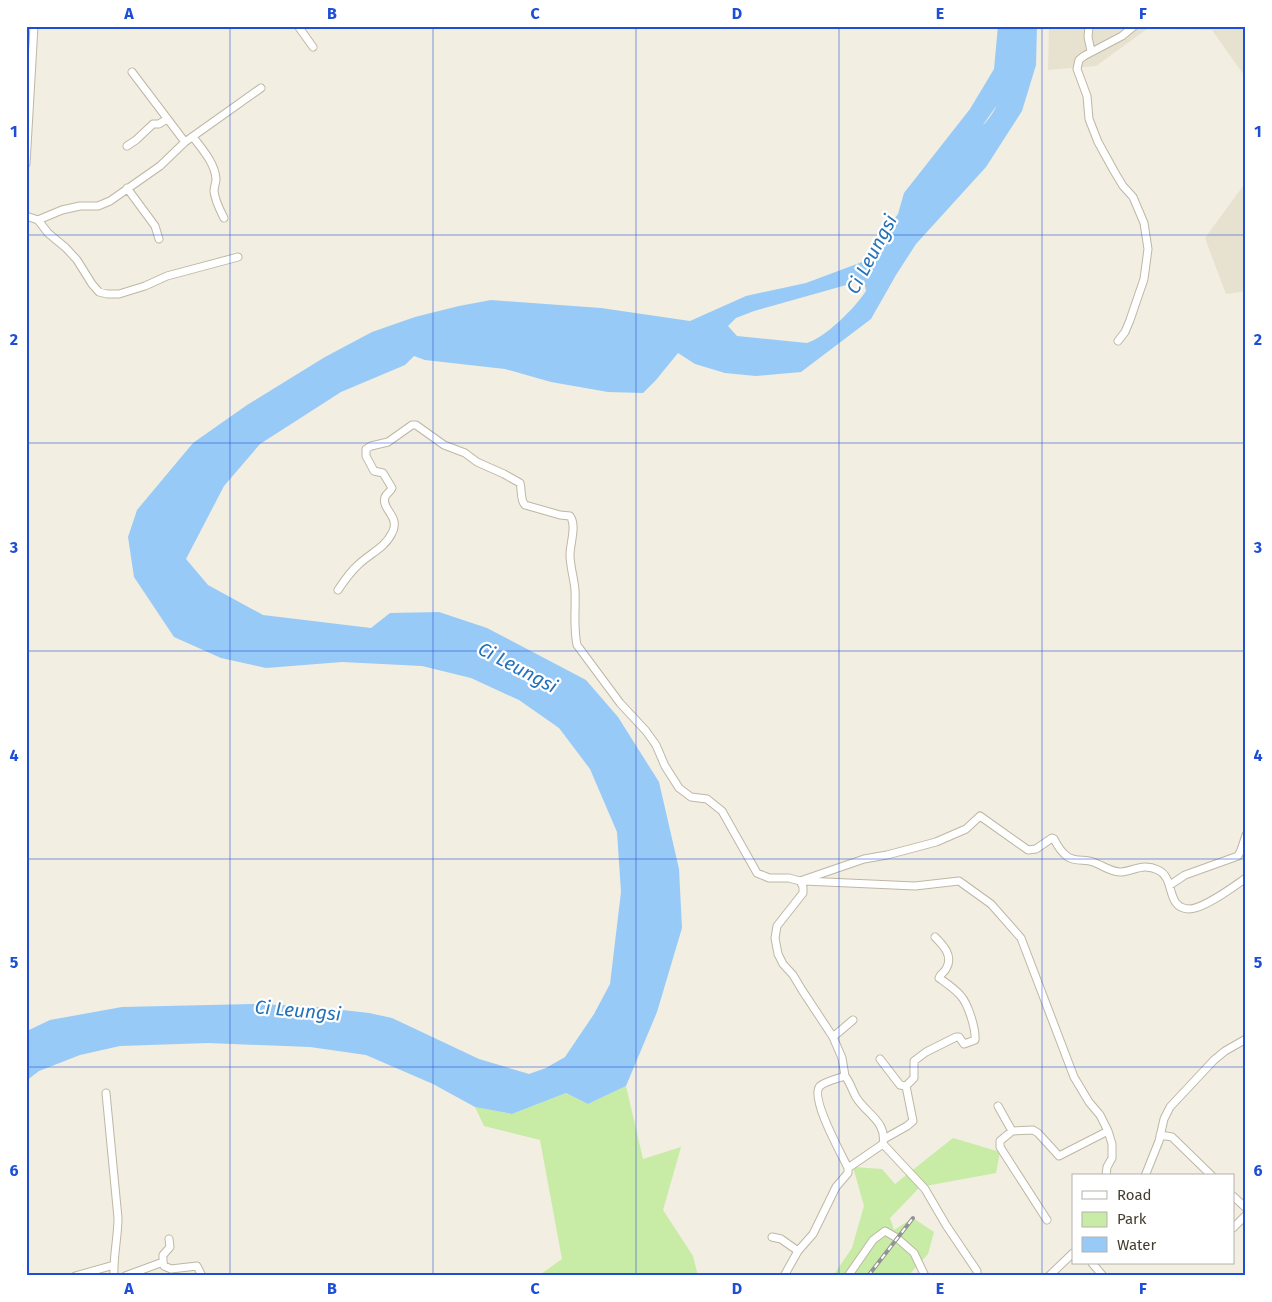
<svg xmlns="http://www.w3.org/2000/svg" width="1272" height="1302" viewBox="0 0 1272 1302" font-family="'Fira Sans',sans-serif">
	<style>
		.residential { fill: #e7e1cf }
		.green { fill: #c8eba6 }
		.water { fill: #97caf6; fill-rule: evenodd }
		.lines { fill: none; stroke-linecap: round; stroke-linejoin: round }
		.river { stroke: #97caf6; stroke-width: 12 }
		.street-casing { stroke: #beb7a4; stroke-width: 9 }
		.street { stroke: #fff; stroke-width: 7 }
		.rail-casing { stroke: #939393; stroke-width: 4 }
		.rail { stroke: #fff; stroke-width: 2; stroke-dasharray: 5.5; stroke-linecap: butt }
		.grid { fill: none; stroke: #1d4ed8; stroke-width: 1; stroke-opacity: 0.55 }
		.labels { text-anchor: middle; stroke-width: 4.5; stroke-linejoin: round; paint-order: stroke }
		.water-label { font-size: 19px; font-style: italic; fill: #2371b8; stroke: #fff }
		.neatline { fill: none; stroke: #1d4ed8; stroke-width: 2 }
		.grid-label { font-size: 16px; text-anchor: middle; font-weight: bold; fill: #1d4ed8 }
	</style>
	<rect width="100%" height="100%" fill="#f2eee1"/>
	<path class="residential" d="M1049 26H1246V78L1212 30 1147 29 1096 66 1048 70Z
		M1246 182V291L1226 294 1205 238Z"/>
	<path class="green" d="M626 1086 643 1159 681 1147 663 1210 693 1256 698 1276H549L541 1274 562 1259 540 1140 484 1126 475 1107 512 1114 566 1093 588 1104Z
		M953 1138 1000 1152 996 1173 920 1187 890 1218 894 1230 913 1218 934 1232 928 1254 908 1276H833L852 1248 864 1206 853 1167 882 1169 895 1184Z"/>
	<path class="water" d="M998 26H1037L1036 65 1022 111 986 167 916 244 896 275 871 319 801 372 756 376 725 373 695 364 678 353 656 380 643 393 608 392 551 382 505 369 425 360 414 356 405 365 341 392 260 444 224 486 186 559 208 585 263 615 371 628 390 613 439 612 487 628 586 680 618 717 659 782 679 869 682 928 657 1012 626 1086 588 1104 566 1093 512 1114 475 1107 433 1084 366 1055 310 1047 208 1043 120 1046 80 1055 39 1071 26 1081V1032L29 1030 50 1020 122 1007 253 1004 307 1006 369 1013 392 1018 479 1059 529 1074 546 1068 565 1057 594 1014 610 984 621 892 617 832 590 769 559 728 519 700 471 678 422 666 342 662 266 668 221 658 174 637 134 577 128 537 137 510 193 443 247 405 325 357 372 332 415 317 459 306 491 300 601 308 690 321 746 296 806 283 862 262 898 214 904 193 970 109 994 69ZM1006 83C1009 103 989 141 967 143L979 120ZM864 280 866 291C855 308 826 337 807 343L737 336 728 326 736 318 754 311Z"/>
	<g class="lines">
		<path class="river" d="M973 143C990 129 1008 109 1007 85
			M959 153 967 144 979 120 1006 82"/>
		<defs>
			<path id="street" d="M298 26 313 47
				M1089 26 1088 37 1091 51
				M132 72 185 142
				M193 137C202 149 215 163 216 179 216 183 214 187 214 191 215 201 220 210 224 218
				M127 146 136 140 153 124H159L167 119
				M26 164 34 26
				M127 188 155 226 159 239
				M26 216 38 220 48 233 66 248 77 260 92 284 99 292 107 294H119L145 286 167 276 238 257
				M38 220 62 210 80 206H98L110 201 160 166 185 142 261 88
				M1118 341 1125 332 1130 320 1144 279 1148 249 1144 223 1133 197 1123 186 1114 171 1098 142 1089 119 1087 96 1077 69 1079 60 1084 56 1122 36 1134 26
				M338 590C344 581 350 572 358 565 369 554 385 548 392 533 401 516 381 510 385 497 386 494 391 491 392 488L383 473 374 471 366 456V449L371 446 388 442 412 425H416L444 445 465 453 477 462 504 474 520 483C522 490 520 500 525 505L560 515 570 516C577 526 570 543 570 555 570 566 574 578 575 590 576 608 573 626 577 645L620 703 646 731 656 745 665 766 679 788 691 797 707 799 722 811 757 873 769 878H789L800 881 803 887V893L777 926 775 938 778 954 783 964 793 975 802 990 833 1037 842 1058 845 1076C837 1079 826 1081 820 1086 809 1097 842 1155 848 1168V1173L836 1187 813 1234 798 1251 784 1276
				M800 881 864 859 887 855 936 842 966 829 980 816 1028 850 1036 849 1052 838 1054 839C1057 845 1062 853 1068 857 1076 862 1085 859 1093 862 1102 865 1112 873 1122 872 1136 870 1143 863 1158 870 1176 878 1165 908 1189 909 1204 909 1233 887 1246 878
				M804 881 915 886 959 881 991 904 1021 938 1074 1077 1089 1102 1100 1115 1108 1131 1112 1144V1158L1107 1167 1106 1176
				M1170 885 1185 875 1238 856 1241 850 1246 835
				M833 1037 853 1020
				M880 1059 900 1085 906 1086
				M845 1076C850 1082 852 1090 856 1097 866 1114 887 1121 883 1144L925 1189 946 1225 977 1271V1276
				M106 1093 118 1218C118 1237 113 1257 114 1276
				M998 1106 1012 1131 1033 1130 1038 1133 1059 1156 1108 1131
				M1012 1131 1000 1141V1147L1047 1220
				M1160 1135 1172 1137 1212 1176
				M884 1139 907 1126 913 1121 906 1086 914 1078V1061L926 1052 956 1037H959L964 1044 975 1040C976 1029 968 1003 960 995 954 988 946 983 939 978 940 974 944 973 946 969 954 956 943 945 935 937
				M848 1168 883 1144
				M1145 1176 1159 1141 1164 1119 1170 1107 1214 1060 1225 1051 1246 1039
				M1233 1196 1246 1208
				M1233 1228 1246 1215
				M772 1237 781 1239 798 1251
				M163 1262 164 1266 171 1269 197 1266 202 1276
				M1092 1263 1103 1276
				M75 1276 114 1265
				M125 1276 163 1262V1255L170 1247 169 1239
				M848 1276 873 1240 885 1231 897 1238 914 1253 925 1276
				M1049 1276 1073 1253"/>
		</defs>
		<use href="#street" class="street-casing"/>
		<use href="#street" class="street"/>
		<defs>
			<path id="rail" d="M868 1276 913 1218"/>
		</defs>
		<use href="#rail" class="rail-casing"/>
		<use href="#rail" class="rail"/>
	</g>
	<path class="grid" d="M230 26V1276M433 26V1276M636 26V1276M839 26V1276M1042 26V1276M26 235H1246M26 443H1246M26 651H1246M26 859H1246M26 1067H1246"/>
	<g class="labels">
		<g class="water-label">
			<text transform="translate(871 254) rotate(-62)" y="7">Ci Leungsi</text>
			<text transform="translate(518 667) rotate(28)" y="7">Ci Leungsi</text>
			<text transform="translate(298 1010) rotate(5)" y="7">Ci Leungsi</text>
		</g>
	</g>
	<rect width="1272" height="1302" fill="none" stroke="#ffffff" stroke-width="55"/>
	<rect x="1072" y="1174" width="162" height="90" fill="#ffffff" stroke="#b4b2ad"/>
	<rect x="1082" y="1191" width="25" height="8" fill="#ffffff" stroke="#b4b2ad"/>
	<text x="1117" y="1200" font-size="15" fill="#443e32">Road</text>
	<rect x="1082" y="1212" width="25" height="15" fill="#c8eba6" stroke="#b4b2ad"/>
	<text x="1117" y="1224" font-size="15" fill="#443e32">Park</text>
	<rect x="1082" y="1237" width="25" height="15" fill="#97caf6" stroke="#b4b2ad"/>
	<text x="1117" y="1250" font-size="15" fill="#443e32">Water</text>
	<rect x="28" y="28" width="1216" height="1246" class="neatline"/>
	<g class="grid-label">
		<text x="129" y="19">A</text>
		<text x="332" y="19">B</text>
		<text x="535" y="19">C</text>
		<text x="737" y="19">D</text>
		<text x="940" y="19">E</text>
		<text x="1143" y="19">F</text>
		<text x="14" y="137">1</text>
		<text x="1258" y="137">1</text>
		<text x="14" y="345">2</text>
		<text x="1258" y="345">2</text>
		<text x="14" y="553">3</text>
		<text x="1258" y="553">3</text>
		<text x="14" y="761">4</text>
		<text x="1258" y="761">4</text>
		<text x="14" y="968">5</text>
		<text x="1258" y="968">5</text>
		<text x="14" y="1176">6</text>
		<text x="1258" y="1176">6</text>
		<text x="129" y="1294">A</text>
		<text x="332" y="1294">B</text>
		<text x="535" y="1294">C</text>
		<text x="737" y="1294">D</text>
		<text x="940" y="1294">E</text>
		<text x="1143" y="1294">F</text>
	</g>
</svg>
